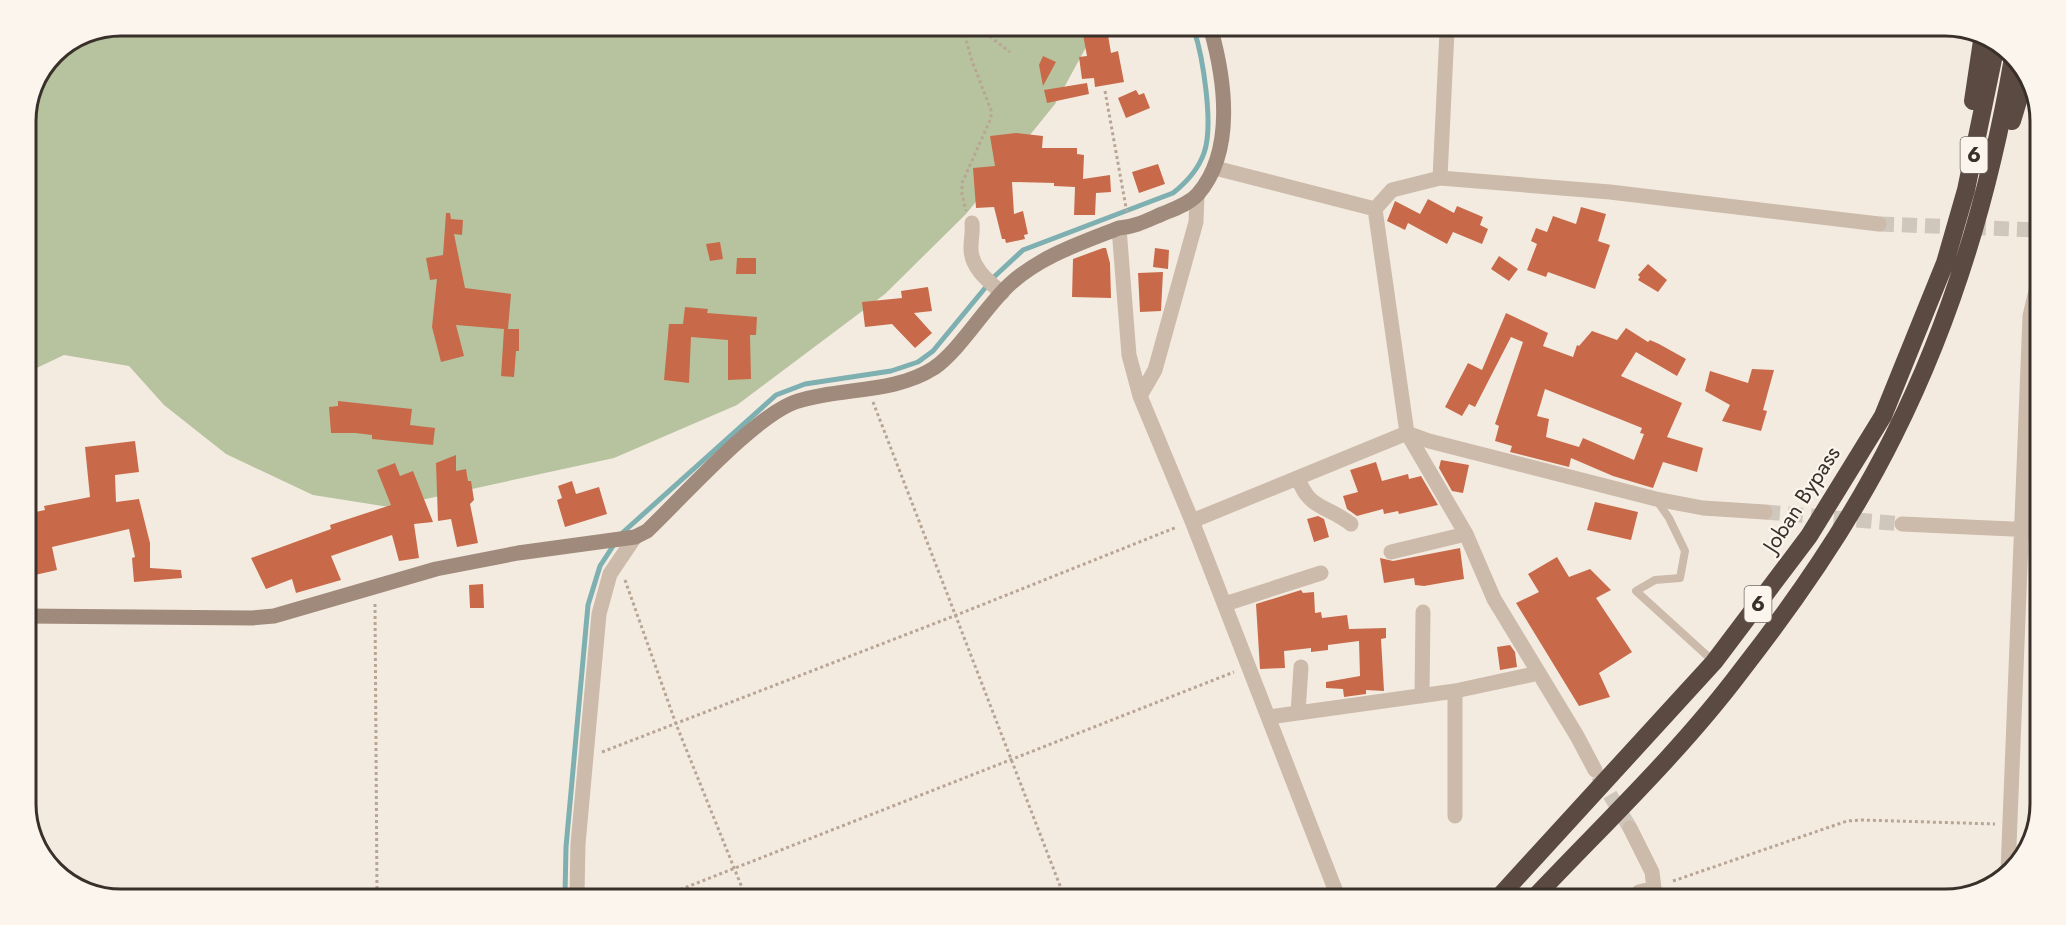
<svg xmlns="http://www.w3.org/2000/svg" width="2066" height="925" viewBox="0 0 2066 925" font-family="Jost,sans-serif">
	<style>
		.green { fill: #b7c39f }
		.lines { fill: none; stroke-linecap: round; stroke-linejoin: round }
		.stream { stroke: #7eafb1; stroke-width: 5 }
		.building { fill: #c86a4a; fill-rule: evenodd }
		.street-tunnel { stroke: #cfc6bc; stroke-width: 15; stroke-dasharray: 15 8; stroke-linecap: butt }
		.path { stroke: #b8a595; stroke-width: 3; stroke-dasharray: 3 3; stroke-linecap: butt }
		.lane { stroke: #ccbbab; stroke-width: 8 }
		.street { stroke: #ccbbab; stroke-width: 15 }
		.secondary { stroke: #a08a7c; stroke-width: 15 }
		.highway { stroke: #5b4a41; stroke-width: 18 }
		.labels { text-anchor: middle; stroke-width: 4.5; stroke-linejoin: round; paint-order: stroke }
		.shield { fill: #fbf5ed; stroke: #746b64; stroke-width: 1.5 }
		.shield-label { font-size: 21px; font-weight: bold; fill: #3a302a }
		.street-label { font-size: 22px; fill: #3a302a; stroke: #fbf5ed }
		.rim { fill: none; stroke: #3a302a; stroke-width: 3 }
	</style>
	<rect width="100%" height="100%" fill="#f4ebe0"/>
	<path class="green" d="M121 26 1096 29 1055 104 966 214 885 294 737 405 614 458 389 507 313 495 226 454 164 405 129 366 64 355 26 373V115L54 53Z"/>
	<g class="lines">
		<path class="stream" d="M620 535 776 395 805 384 891 371 918 362 933 351 995 276 1023 250 1173 193C1187 182 1198 170 1204 153 1214 126 1203 57 1194 30
			M565 894 566 847 588 605 600 566 615 543"/>
	</g>
	<path class="building" d="M1082 29H1107L1111 53 1118 51 1124 82 1095 87 1094 78 1082 79 1079 57 1087 56Z
		M1043 56 1056 62 1043 86 1039 65Z
		M1087 83 1089 94 1047 103 1044 90Z
		M1136 90 1139 95 1144 93 1150 108 1126 118 1118 98Z
		M1016 133 1043 136 1042 148H1077V154L1084 155 1083 179 1110 175 1111 192 1096 193 1095 215H1074L1075 187 1054 186V183L1012 182 1014 214 1023 211 1028 234 1024 235 1025 239 1006 243 1005 239H1002L994 207 976 208 973 168 995 166 990 136Z
		M1158 164 1165 184 1139 193 1132 172Z
		M1428 199 1454 213 1457 206 1483 217 1480 225 1488 229 1482 244 1453 232 1447 244 1408 223 1405 230 1387 221 1395 201 1420 214Z
		M1581 207 1606 214 1598 241 1610 245 1595 289 1548 272 1546 277 1527 270 1537 244 1531 241 1536 228 1547 232 1553 216 1576 224Z
		M446 213H450L451 219 463 220 462 235 454 234 465 288 511 294 508 329H519V351H516L514 377 501 376 504 329 456 325 464 356 441 362 432 327 437 279 430 280 426 258 443 255Z
		M720 242 723 259 710 261 706 244Z
		M1103 248H1106L1110 263 1111 298 1072 297 1073 259Z
		M1155 248 1169 250 1168 269 1153 267Z
		M1499 256 1518 269 1509 281 1491 269Z
		M737 258H756V274H736Z
		M1648 264 1667 280 1658 292 1638 280 1640 277 1638 275Z
		M1163 272 1161 311 1140 312 1138 273Z
		M928 287 932 311 914 313 932 333 915 348 892 324 865 327 862 302 902 298 901 291Z
		M685 307 708 309 707 313 757 317 756 335H750L751 379 728 380V340L691 337 689 383 664 380 669 324H683Z
		M1506 313 1548 333 1543 346 1573 357 1577 345 1579 346 1592 331 1617 340 1626 328 1648 342 1650 340 1659 344 1686 359 1677 376 1636 352 1621 376 1682 403 1667 437 1703 448 1697 472 1663 462 1653 488 1613 476 1571 458 1569 467 1510 452 1512 446 1495 441 1499 426 1495 424 1523 342 1511 337 1475 407 1469 404 1462 416 1445 407 1468 363 1482 370ZM1545 389 1642 428 1640 433 1644 434 1634 460 1583 438 1579 447 1546 437 1549 419 1537 416Z
		M1752 369 1774 370 1763 410 1767 411 1761 431 1722 421 1730 405 1705 391 1710 371 1748 383Z
		M338 401 412 409 410 425 435 428 433 445 372 439V435L355 433H331L329 407 338 406Z
		M135 441 139 472 115 475 116 502 139 499 150 543V568L181 570 182 578 134 582 132 558 135 557 129 529 52 547 57 570 26 577V514L45 510 44 506 90 497 85 447Z
		M456 455V471L466 469 468 481H471L474 500 470 504 478 543 457 547 451 519 438 521 436 463Z
		M1441 460 1469 465 1463 493 1452 491 1439 468Z
		M1376 462 1382 481 1408 474 1409 479 1421 476 1438 505 1399 514 1398 511 1384 514 1383 509 1357 516 1347 509 1343 496 1358 492 1350 470Z
		M395 463 400 476 413 471 433 522 414 524 419 558 399 561 392 535 331 556 341 580 296 593 292 579 266 589 251 558 331 529 330 525 391 505 377 470Z
		M572 481 576 494 599 487 607 514 565 527 557 500 562 498 558 486Z
		M1595 502 1638 512 1631 540 1587 530Z
		M1318 516 1324 519 1329 537 1314 542 1307 519Z
		M1460 548 1464 579 1424 586 1415 585 1414 578 1384 583 1380 558 1393 561Z
		M1557 557 1569 577 1590 569 1611 590 1596 598 1632 652 1599 673 1610 697 1579 706 1516 603 1539 592 1528 574Z
		M483 584 484 608H470L469 585Z
		M1301 590 1303 593 1314 592 1315 613 1321 612 1322 618 1347 615 1349 629 1386 628V638L1381 639 1384 691 1366 690V694L1344 697 1343 689 1326 688V682L1360 676 1359 641 1328 645V650L1311 652V648L1284 651 1285 668 1260 669 1256 604Z
		M1510 645 1515 652 1517 667 1500 670 1497 647Z"/>
	<g class="lines">
		<path class="street-tunnel" d="M1879 224 2039 230
			M1765 512 1902 524
			M1598 775 1630 828"/>
		<path class="path" d="M963 29 972 61 991 110V118L962 183V194L966 211
			M980 29 1010 52
			M1105 91 1127 213
			M873 402 1064 896
			M625 580 676 724 745 895
			M375 604 377 893
			M602 752 954 616 1177 527
			M1673 881 1847 821 1862 820 1995 824
			M669 894 1234 672"/>
		<path class="lane" d="M1657 501 1669 518 1685 551 1680 578 1655 580 1636 591 1713 661"/>
		<path class="street" d="M1215 168 1375 209 1392 190 1440 178 1610 192 1879 224
			M1440 178 1447 31
			M1197 195 1196 222 1155 370 1140 396 1192 521 1338 897
			M1375 209 1407 433 1466 534 1494 599 1577 736 1595 770
			M972 223C973 232 971 239 971 247 970 267 988 281 1002 293
			M1119 228 1129 355 1140 396
			M1298 478C1309 510 1327 505 1351 524
			M1192 521 1407 433 1429 441 1656 499 1703 508 1765 512
			M1902 524 2036 530
			M1391 552 1466 534
			M1225 604 1321 573
			M1455 691V816
			M1422 696 1423 612
			M1298 713 1301 667
			M1269 717 1455 691 1539 673
			M1630 828 1652 872 1654 888 1639 892 1633 898
			M2008 871 2030 316 2039 278
			M1643 893 1672 898
			M577 894 578 844 599 614 610 574 635 537"/>
		<path class="secondary" d="M26 616 252 618 274 616 436 569 518 553 635 537 647 531C681 499 757 413 798 401 842 387 893 394 934 368 960 350 985 307 1010 284 1041 256 1081 243 1119 228 1135 227 1148 220 1162 214 1174 209 1189 204 1198 194 1235 151 1225 80 1211 30"/>
		<path class="highway" d="M1973 101 1983 34
			M2012 121 2026 74
			M1498 898 1714 662 1809 536 1883 416 1945 263 1966 190 1996 45
			M1534 898C1604 824 1680 752 1741 671 1798 598 1853 518 1894 435 1953 317 1991 188 2013 58"/>
	</g>
	<g class="labels">
		<g class="shield">
			<rect x="1960.5" y="137" width="27" height="36" rx="4.5"/>
			<rect x="1744.5" y="586" width="27" height="36" rx="4.5"/>
		</g>
		<g class="shield-label">
			<text x="1974" y="162">6</text>
			<text x="1758" y="611">6</text>
		</g>
		<g class="street-label">
			<text transform="translate(1801 499) rotate(-57)" y="8">Joban Bypass</text>
		</g>
	</g>
	<path d="M0 0H2066V925H0ZM121 36H1945A85 85 0 0 1 2030 121V804A85 85 0 0 1 1945 889H121A85 85 0 0 1 36 804V121A85 85 0 0 1 121 36Z" fill="#fbf5ed" fill-rule="evenodd"/>
	<path class="rim" d="M121 36H1945A85 85 0 0 1 2030 121V804A85 85 0 0 1 1945 889H121A85 85 0 0 1 36 804V121A85 85 0 0 1 121 36Z"/>
</svg>
